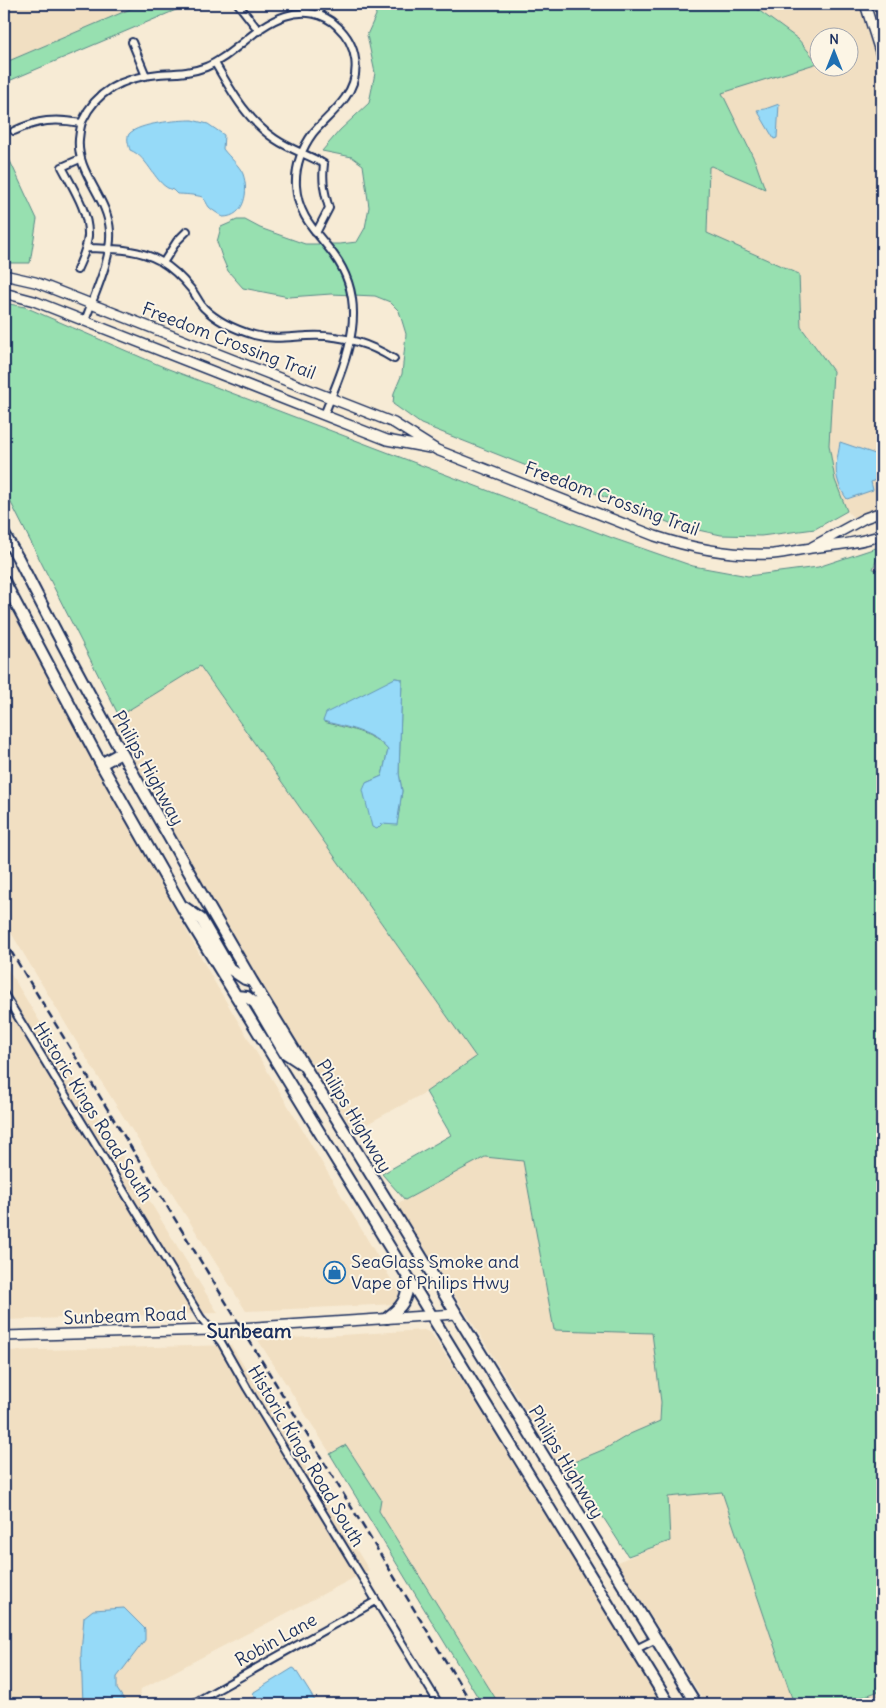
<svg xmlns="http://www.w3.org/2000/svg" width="886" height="1708" viewBox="0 0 886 1708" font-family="Delius,sans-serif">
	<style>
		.built { fill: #f1dfc2; fill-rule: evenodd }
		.green { fill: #97e0b0; stroke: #598887; fill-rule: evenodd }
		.water { fill: #96daf8; stroke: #6596ba }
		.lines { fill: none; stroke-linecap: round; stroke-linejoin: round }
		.street-casing { stroke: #1b2f5e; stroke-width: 10 }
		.secondary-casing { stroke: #1b2f5e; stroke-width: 12 }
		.primary-casing { stroke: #1b2f5e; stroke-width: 14 }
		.street { stroke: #fcf5e5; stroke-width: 6 }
		.secondary { stroke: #fcf5e5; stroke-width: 9 }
		.primary { stroke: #fcf5e5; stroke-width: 10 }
		.rail { stroke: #1b2f5e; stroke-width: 2.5; stroke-dasharray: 8 4; stroke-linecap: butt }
		.labels { text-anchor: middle; stroke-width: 4; stroke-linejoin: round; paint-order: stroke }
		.street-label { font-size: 18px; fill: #1b2f5e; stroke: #fcf5e5 }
		.poi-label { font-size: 18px; fill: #1b2f5e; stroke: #fcf5e5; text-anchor: start }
		.quarter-label { font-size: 20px; font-weight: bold; fill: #1b2f5e; stroke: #fcf5e5 }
	</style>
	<rect width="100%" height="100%" fill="#f7ebd5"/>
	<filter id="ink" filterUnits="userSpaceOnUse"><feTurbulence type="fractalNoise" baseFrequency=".02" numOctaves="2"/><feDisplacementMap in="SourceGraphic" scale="10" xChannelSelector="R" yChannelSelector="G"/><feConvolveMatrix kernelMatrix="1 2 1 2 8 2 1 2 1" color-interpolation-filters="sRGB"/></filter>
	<g filter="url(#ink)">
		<path class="built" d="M4 4H106L114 9 129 10 4 63Z
			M750 4H860L882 75V459L881 456 840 442 835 463 873 490 870 482 882 477V507L854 518 847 511 835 480 829 445 833 371 801 327 799 274 707 233 709 167 711 166 765 189 755 161 722 93 798 39ZM818 38H848V68H818Z
			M4 596 214 981 401 1296 396 1304 246 1311 82 1051 4 921Z
			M199 665 476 1057 426 1092 354 1131 278 1011 193 869 111 721Z
			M4 963 218 1313 4 1320Z
			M485 1157 523 1161 554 1330 652 1333 661 1402 660 1421 630 1434 605 1449 560 1467 475 1327 396 1204Z
			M424 1330 431 1333 462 1380 662 1704H499L379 1511 381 1499 346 1445 330 1453 258 1340Z
			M231 1345 369 1570 141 1689 139 1704H4V1351Z
			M722 1492 794 1704H706L617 1562 670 1541 668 1497Z
			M882 1690V1704H843Z"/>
		<path class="green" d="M142 4H190L4 83V63Z
			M374 4H750L798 39 818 63 722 93 755 161 765 189 711 166 709 167 707 233 799 274 801 327 833 371 829 445 835 480 847 511 815 529 761 536 721 535 675 525 421 424 393 404 394 393 402 374 406 334 399 311 390 302 375 296 331 294 289 297 243 288 228 271 222 257 217 242 221 227 237 220H245L260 228 305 244H340L357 242 365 228 369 207 363 165 352 157 322 151 340 130 369 103 375 73 367 35 376 15Z
			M4 148 37 219 30 263H4Z
			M4 303 25 307 166 368 615 539 693 566 748 576 818 567 882 546V555L878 556 873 569 882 570V1690L843 1704H794L722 1492 668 1497 670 1541 628 1556 569 1464 605 1449 630 1434 660 1421 661 1402 652 1333 554 1330 523 1161 485 1157 405 1200 382 1174 451 1135 426 1092 476 1057 200 666 119 716 4 489ZM395 678 402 679 399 773 402 791 397 824H382L366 783 382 776 388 750C373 732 345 728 324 722Z
			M346 1445 381 1499 379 1511 499 1704H482L330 1454Z"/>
		<path class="water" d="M779 104 777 138 774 139 757 110 765 109Z
			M192 120 208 124 224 135 223 149C229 157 240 166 243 174 249 191 245 217 223 217 219 214 213 211 209 207 206 203 206 200 202 197 197 195 183 194 177 194L173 190C155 186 150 158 130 150 129 146 126 139 129 134 139 123 178 120 192 120Z
			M840 442 881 456 882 477 871 482 873 490 847 499C843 494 841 489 839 484 833 467 838 459 840 442Z
			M395 678 402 679 399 773 402 791 397 825 382 824 377 829 372 827 363 790 366 783 382 776 388 750C373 731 345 727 323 721L326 713Z
			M124 1608 145 1629V1640L117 1677V1689L127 1704H83L81 1654 84 1617 93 1610Z
			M293 1668 295 1669 317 1704H261L253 1695 254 1692Z"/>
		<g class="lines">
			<defs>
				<path id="street" d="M238 4 259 31
					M318 15 322 4
					M132 42 146 76
					M215 63C232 92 247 120 275 139 291 150 309 155 324 164 322 180 324 192 329 208L316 233
					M14 131C38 120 55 118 81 123
					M86 248C112 249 137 248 160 261 172 268 183 279 191 289 196 295 199 303 204 308 217 321 237 330 254 335 272 340 289 337 307 336 339 334 367 342 394 359
					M163 263 177 241 187 231
					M77 270C82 259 87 248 88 236 89 212 73 188 62 167L80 159
					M85 321C94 295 112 259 110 231 108 197 76 173 79 139 80 132 80 126 83 120 97 89 127 77 159 74 175 73 191 73 206 67 235 55 254 26 285 16 303 10 323 12 337 26 358 45 362 75 345 98 336 111 323 121 313 133 302 148 295 167 296 186 298 217 317 232 334 255 372 307 345 363 324 415
					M4 994 201 1318 221 1342 247 1388 439 1704
					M636 1649 656 1639
					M192 1704 376 1601"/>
				<path id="secondary" d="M865 4 882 58
					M4 275 35 282 394 423 437 450 655 536C694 549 732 556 773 554 785 553 798 550 811 548 835 545 859 543 882 535
					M4 293 34 301 387 440 430 448
					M812 547 865 518 882 512
					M4 1336 210 1330 456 1314"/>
				<path id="primary" d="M4 534 18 558C91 702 171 842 252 981L696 1704
					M4 581 101 764 186 914 669 1704
					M101 764 121 753
					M184 907 201 919 230 969 245 979 252 981
					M236 996 247 997 255 1003 284 1052 302 1064
					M387 1318C403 1306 406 1301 409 1280"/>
			</defs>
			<use href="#street" class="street-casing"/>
			<use href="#secondary" class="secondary-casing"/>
			<use href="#primary" class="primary-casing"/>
			<use href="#street" class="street"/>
			<use href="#secondary" class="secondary"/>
			<use href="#primary" class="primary"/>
			<path class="rail" d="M4 940 472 1704"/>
		</g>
	</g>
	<defs>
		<symbol id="shop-ring" viewBox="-11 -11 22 22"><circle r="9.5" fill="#fcf5e5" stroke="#1f6fb2" stroke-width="1.5"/><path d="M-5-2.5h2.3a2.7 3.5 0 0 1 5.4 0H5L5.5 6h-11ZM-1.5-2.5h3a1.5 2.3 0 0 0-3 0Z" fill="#1f6fb2"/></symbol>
	</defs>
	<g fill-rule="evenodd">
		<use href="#shop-ring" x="322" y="1260" width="25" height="25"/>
	</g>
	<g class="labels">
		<g class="street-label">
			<text transform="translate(229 341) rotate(21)" y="6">Freedom Crossing Trail</text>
			<text transform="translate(612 499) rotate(20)" y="6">Freedom Crossing Trail</text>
			<text transform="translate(148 768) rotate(61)" y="6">Philips Highway</text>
			<text transform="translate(93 1112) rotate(58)" y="6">Historic Kings Road South</text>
			<text transform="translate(354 1116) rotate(59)" y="6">Philips Highway</text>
			<text transform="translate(125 1316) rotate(-2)" y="6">Sunbeam Road</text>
			<text transform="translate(306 1456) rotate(59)" y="6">Historic Kings Road South</text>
			<text transform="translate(566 1462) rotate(59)" y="6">Philips Highway</text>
			<text transform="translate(276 1640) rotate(-29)" y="6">Robin Lane</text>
		</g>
		<g class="poi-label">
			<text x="351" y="1268">SeaGlass Smoke and<tspan x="351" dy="21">Vape of Philips Hwy</tspan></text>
		</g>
		<g class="quarter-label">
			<text x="249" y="1338">Sunbeam</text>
		</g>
	</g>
	<rect width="886" height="1708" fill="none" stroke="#fcf5e5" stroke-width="20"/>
	<rect x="10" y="10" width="866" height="1688" fill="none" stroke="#1b2f5e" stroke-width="2" filter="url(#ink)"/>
	<g transform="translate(834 52)"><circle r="24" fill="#fcf5e5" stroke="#a2a6af"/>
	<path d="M0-4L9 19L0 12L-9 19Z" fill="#1f6fb2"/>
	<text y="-8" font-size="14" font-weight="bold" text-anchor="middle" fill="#1b2f5e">N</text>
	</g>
</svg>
